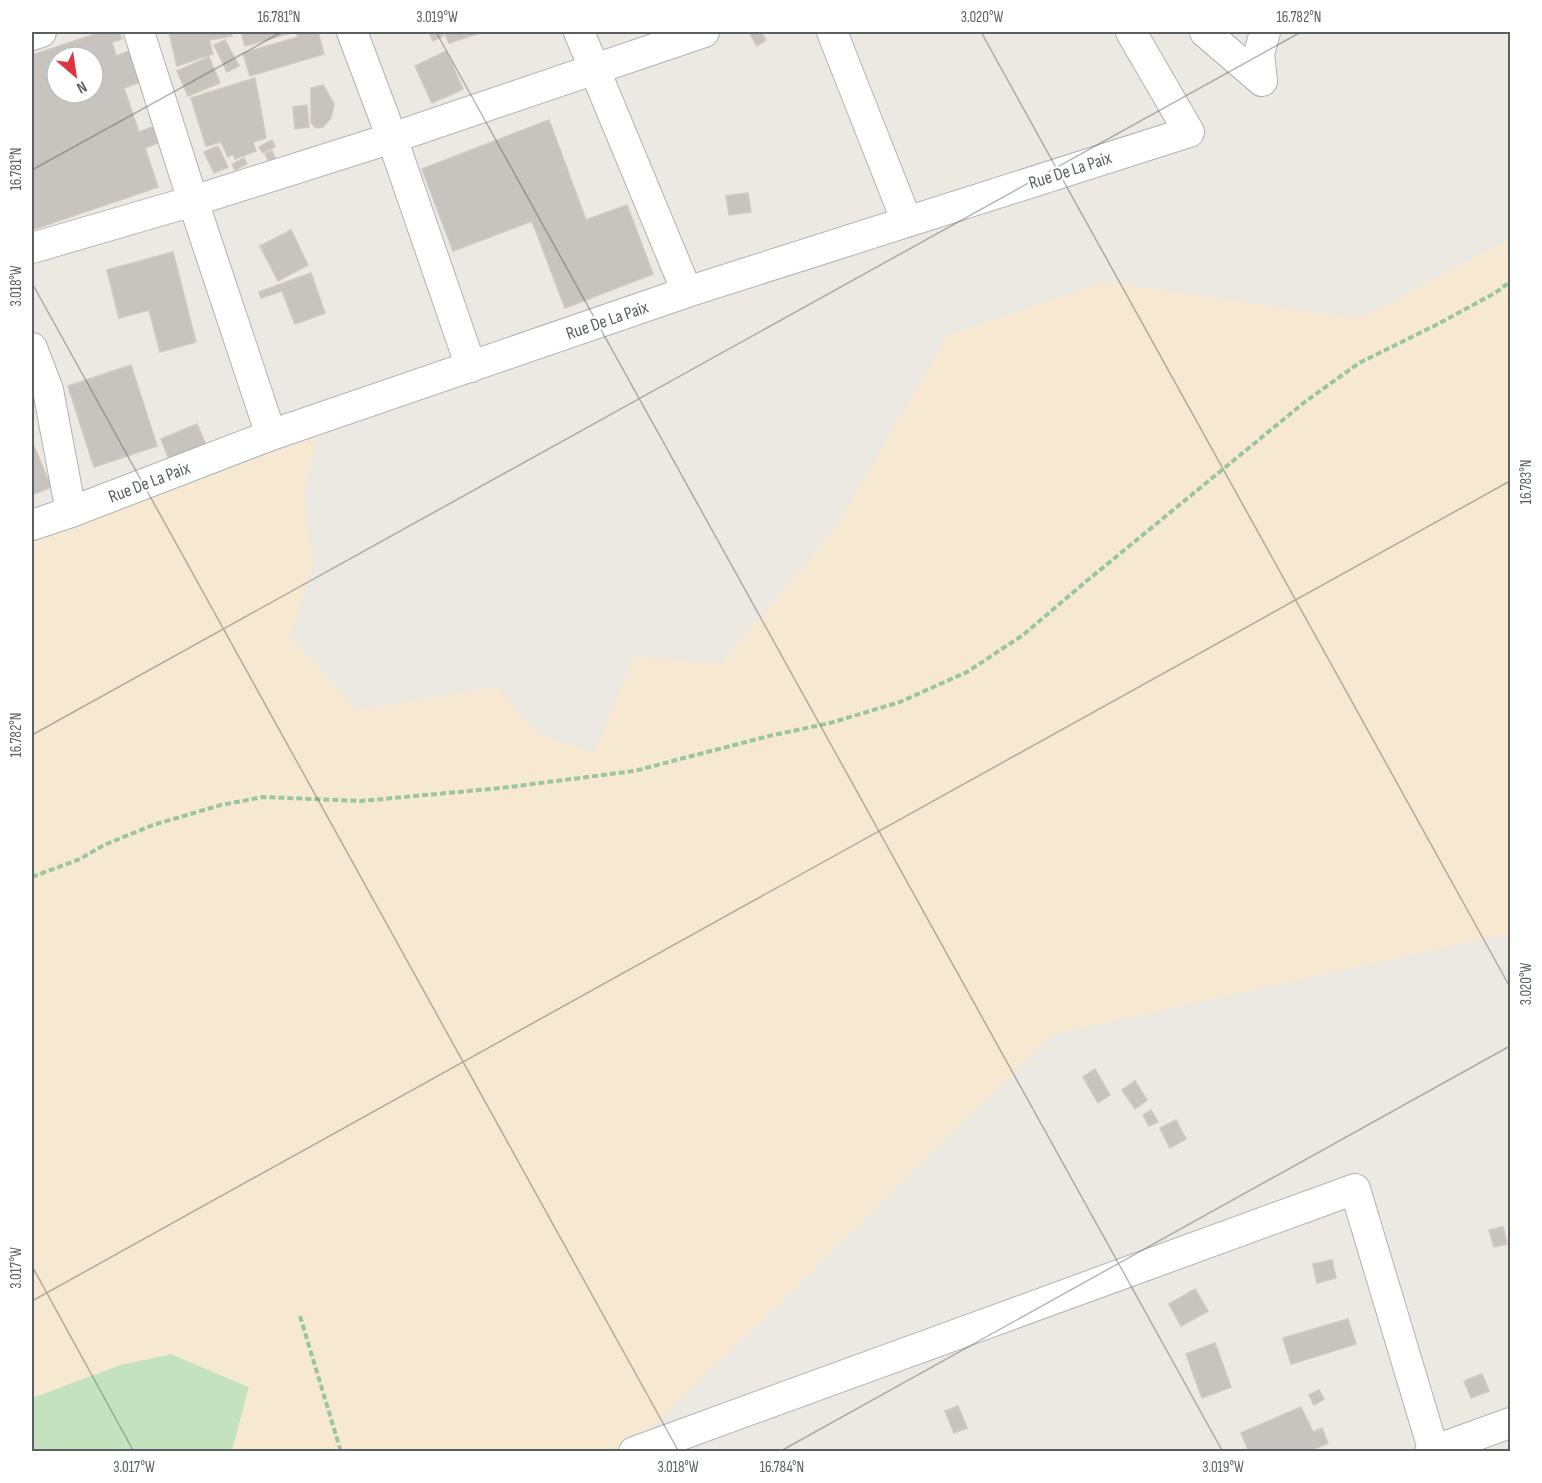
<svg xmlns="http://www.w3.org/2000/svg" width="1542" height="1483" viewBox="0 0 1542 1483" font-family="'Sofia Sans Condensed',sans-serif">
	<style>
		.green { fill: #c4e2bf }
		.sand { fill: #f7e9d1 }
		.building { fill: #c7c3be; stroke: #d0c9c0; stroke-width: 1.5; fill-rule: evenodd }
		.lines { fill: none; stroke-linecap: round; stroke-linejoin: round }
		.minor-casing { stroke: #afb3b6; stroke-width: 32 }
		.path { stroke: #9ac5a0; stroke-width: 4; stroke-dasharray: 6 3; stroke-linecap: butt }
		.minor { stroke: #fff; stroke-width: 30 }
		.ticks { fill: none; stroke: #5a5f62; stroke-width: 1.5; stroke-opacity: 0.45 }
		.labels { text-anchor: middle; stroke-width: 4.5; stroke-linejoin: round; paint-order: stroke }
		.street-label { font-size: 18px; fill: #5a5f62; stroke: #fff }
		.neatline { fill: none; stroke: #5a5f62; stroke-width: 2 }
		.ticks-label { font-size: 15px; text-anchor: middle; fill: #5a5f62 }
	</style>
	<rect width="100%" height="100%" fill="#ece8e2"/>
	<path class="green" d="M171 1354 249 1387 232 1451 32 1452V1398L120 1365Z"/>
	<path class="sand" d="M1510 239V933L1053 1034 628 1450 623 1451H232L249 1387 171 1354 120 1365 32 1398V535L317 437 304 496 313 564 291 637 356 710 496 687 538 734 593 753 634 657 720 664 833 531 947 336 1104 282 1358 319Z"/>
	<path class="building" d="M101 32H119L122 39 112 42 116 56 132 50 143 81 124 88 139 132 155 126 160 142 145 148 158 187 32 230V55ZM57 57H93V93H57Z
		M169 32H230L232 36 209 40 213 54 177 66Z
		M241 32H294L245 46Z
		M296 32H318L324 54 250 76 243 53 298 37Z
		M429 32H441L443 36 433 41Z
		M444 32H483L449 43Z
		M749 32H761L766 40 757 46Z
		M225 40 239 66 227 72 214 45Z
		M446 51 463 89 432 103 415 66Z
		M209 57 220 83 188 96 177 71Z
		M255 78 266 138 253 142 256 151 235 159 233 154 228 157 221 142 206 146 191 98Z
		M323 85 334 104 331 118 323 127 316 128 311 123V88Z
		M307 105 309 127 295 129 293 107Z
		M549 120 586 220 627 205 653 274 565 308 532 221 453 251 422 169Z
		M272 140 275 147 263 153 259 147Z
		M218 146 228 167 214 173 204 152Z
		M272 151 277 162 271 166 265 154Z
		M244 158 247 164 235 170 232 164Z
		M748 193 751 212 729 215 726 196Z
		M291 230 308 265 278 281 260 246Z
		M173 252 196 342 160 352 149 310 119 318 107 270Z
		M311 273 325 313 295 324 282 291 261 298 259 292Z
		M131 365 157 446 94 467 68 386Z
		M197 424 207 447 170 462 161 439Z
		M34 446 51 487 32 495V447Z
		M1095 1069 1110 1095 1098 1103 1083 1077Z
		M1135 1081 1147 1100 1135 1109 1122 1090Z
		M1151 1110 1158 1122 1149 1126 1143 1115Z
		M1176 1120 1186 1139 1170 1148 1160 1128Z
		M1503 1227 1507 1244 1494 1247 1489 1230Z
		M1332 1260 1336 1278 1317 1283 1313 1264Z
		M1195 1289 1208 1311 1181 1326 1169 1304Z
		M1348 1319 1356 1344 1291 1364 1283 1338Z
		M1215 1343 1231 1387 1202 1398 1186 1354Z
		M1482 1374 1489 1391 1471 1398 1464 1381Z
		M1319 1390 1324 1399 1314 1405 1309 1395Z
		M958 1406 967 1428 954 1433 945 1411Z
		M1301 1407 1313 1432 1322 1428 1328 1443 1308 1452H1249L1241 1433Z"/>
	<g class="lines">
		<defs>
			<path id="minor" d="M139 32 193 201 271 435
				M352 32 392 138 471 367
				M579 32 687 292
				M832 32 907 222
				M1205 32 1262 81 1259 54 1265 32
				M32 35 41 32
				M32 248 193 201 392 138 704 32
				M32 348 48 390 71 512
				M32 525 71 512 271 435 687 292 1189 132 1131 32
				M634 1452 1355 1189 1434 1452
				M1430 1452 1510 1423"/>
		</defs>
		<use href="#minor" class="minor-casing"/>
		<path class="path" d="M32 877 80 859 104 845 153 825 221 805 263 797 361 801 501 788 634 771 769 736 830 723 900 702 967 672 1023 635 1083 584 1306 401 1359 363 1436 325 1495 293 1510 282
			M300 1316 341 1452"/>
		<use href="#minor" class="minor"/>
	</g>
	<path class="ticks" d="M436 32 1223 1452M981 32 1510 987M32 170 282 32M32 283 679 1452M32 735 1301 32M32 1266 134 1452M32 1301 1510 481M779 1452 1510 1046"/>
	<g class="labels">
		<g class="street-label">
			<text transform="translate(1070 170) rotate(-18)" y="6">Rue De La Paix</text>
			<text transform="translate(607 320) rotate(-19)" y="6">Rue De La Paix</text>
			<text transform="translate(149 482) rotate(-21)" y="6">Rue De La Paix</text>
		</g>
	</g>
	<rect width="1542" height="1483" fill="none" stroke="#ffffff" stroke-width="66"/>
	<g transform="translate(75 75) rotate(151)"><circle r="28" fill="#ffffff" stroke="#bdbfc0" stroke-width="1.5"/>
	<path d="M0-4.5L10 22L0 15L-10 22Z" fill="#de3641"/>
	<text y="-9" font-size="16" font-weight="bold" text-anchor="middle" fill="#5a5f62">N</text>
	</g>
	<rect x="33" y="33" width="1476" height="1417" class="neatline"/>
	<g class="ticks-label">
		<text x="279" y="22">16.781°N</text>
		<text x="437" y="22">3.019°W</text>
		<text x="982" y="22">3.020°W</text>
		<text x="1299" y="22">16.782°N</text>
		<text transform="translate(16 169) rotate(-90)" y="5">16.781°N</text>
		<text transform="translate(16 286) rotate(-90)" y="5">3.018°W</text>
		<text transform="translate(1526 482) rotate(-90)" y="5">16.783°N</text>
		<text transform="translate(16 735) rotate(-90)" y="5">16.782°N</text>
		<text transform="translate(1526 984) rotate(-90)" y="5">3.020°W</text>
		<text transform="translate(16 1268) rotate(-90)" y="5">3.017°W</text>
		<text x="134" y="1472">3.017°W</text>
		<text x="678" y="1472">3.018°W</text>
		<text x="782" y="1472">16.784°N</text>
		<text x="1223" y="1472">3.019°W</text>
	</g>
</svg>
